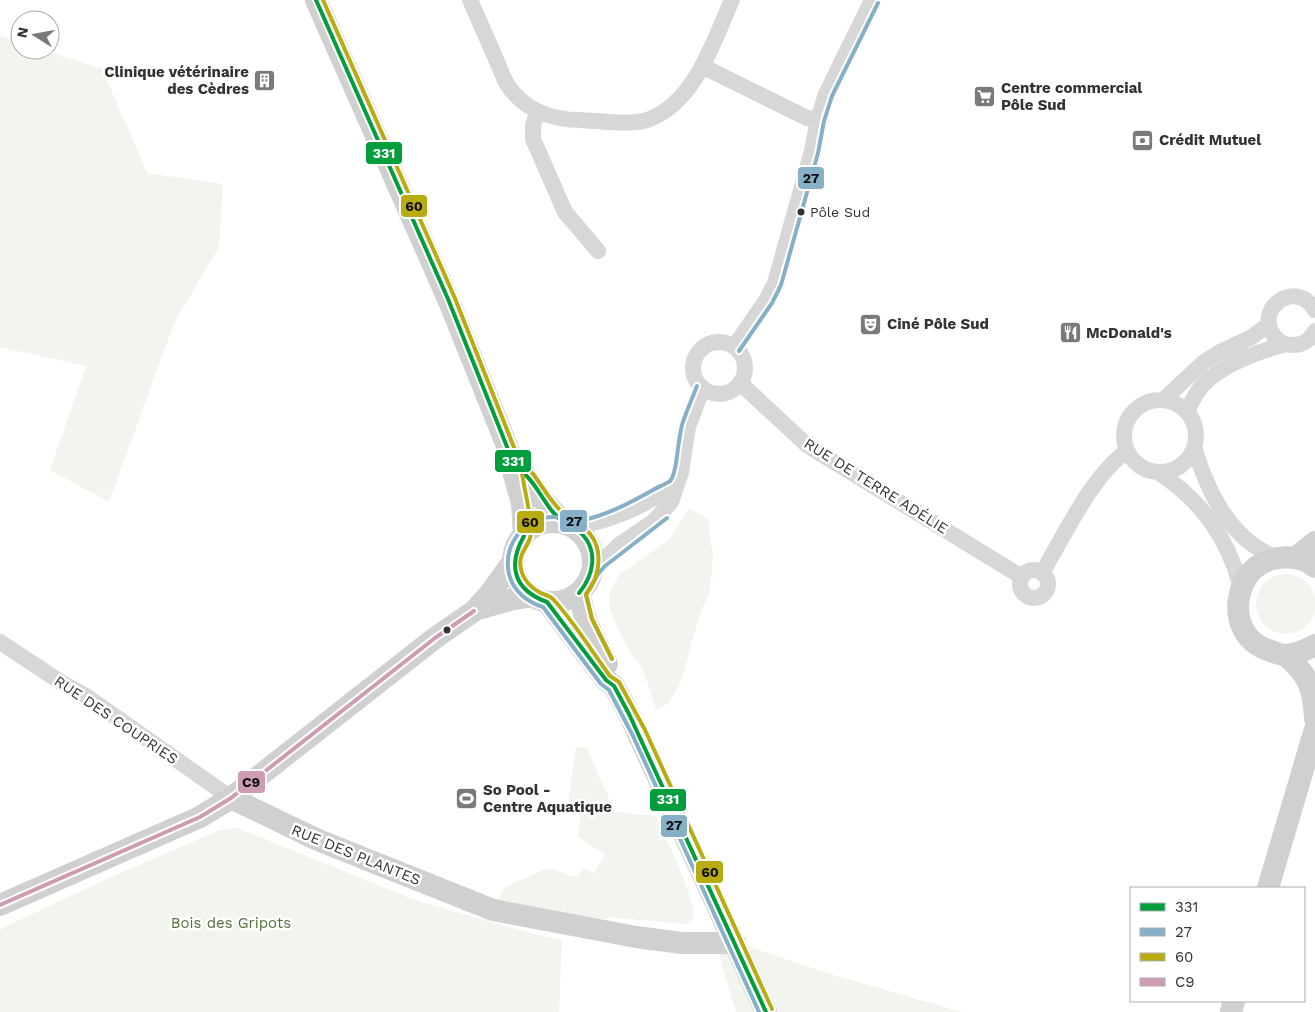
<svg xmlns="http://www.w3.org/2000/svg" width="1315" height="1012" viewBox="0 0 1315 1012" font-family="'Work Sans',sans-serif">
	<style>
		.green { fill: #f1f5ed }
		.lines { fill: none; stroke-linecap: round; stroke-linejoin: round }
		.street { stroke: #d7d7d7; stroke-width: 16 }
		.secondary { stroke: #d0d0d0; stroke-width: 22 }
		.bus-1-casing { stroke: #fff; stroke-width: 8 }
		.bus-2-casing { stroke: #fff; stroke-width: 8 }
		.bus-3-casing { stroke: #fff; stroke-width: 8 }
		.bus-4-casing { stroke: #fff; stroke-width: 8 }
		.bus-1 { stroke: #009e3d; stroke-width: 4 }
		.bus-2 { stroke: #86b0c7; stroke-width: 4 }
		.bus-3 { stroke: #b8ac12; stroke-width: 4 }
		.bus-4 { stroke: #ce9bb3; stroke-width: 4 }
		.bus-dot { fill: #333; stroke: #fff; stroke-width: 2 }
		.labels { text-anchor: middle; stroke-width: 5; stroke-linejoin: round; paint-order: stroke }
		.bus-label { font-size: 14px; fill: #333; stroke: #fff; text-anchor: start }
		.poi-label { font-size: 15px; font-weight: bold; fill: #333; stroke: #fff; text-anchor: start }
		.street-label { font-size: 15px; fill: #333; stroke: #fff }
		.park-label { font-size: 15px; fill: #56703f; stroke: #fff }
		.line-badge { stroke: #fff; stroke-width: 2 }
		.badge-label { font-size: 14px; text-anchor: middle; font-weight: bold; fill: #fff }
		.pale-badge-label { font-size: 14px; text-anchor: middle; font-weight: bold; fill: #111 }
	</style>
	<rect width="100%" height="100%" fill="#fff"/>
	<path class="green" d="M0 36 20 42V50H43L102 69 147 173 223 184 219 247 174 323 109 502 50 470 86 366 0 347Z
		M689 508 708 519 713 557 710 589 696 627 681 682 668 704 656 709 643 669 630 653 619 631 610 609V592L619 575 670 539Z
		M1256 604a30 30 0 1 1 60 0a30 30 0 1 1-60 0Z
		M576 747 587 748 615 812 656 816C664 835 695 897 693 914 693 920 689 923 684 924L610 917 606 920 495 902 507 886 544 870 553 869 572 876H576L579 875 584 867 594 873 605 855 578 837 581 806 568 804Z
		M237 828 418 901 538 935 562 940 559 1012H0V929L109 878 220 830Z
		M713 934 820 971 962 1012H736Z"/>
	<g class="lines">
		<path class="street" d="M470 0C479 20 487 39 496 59 500 68 503 79 509 87 526 111 553 120 581 120 601 121 632 126 650 119 696 100 713 42 732 0
			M702 66 807 118 818 119
			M537 112 533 126V139L565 212 598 251
			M1315 310C1295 277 1251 311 1276 338 1280 343 1287 345 1293 345 1303 345 1311 339 1315 331
			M693 368a26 26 0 1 1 52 0a26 26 0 1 1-52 0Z
			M734 347 767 299 775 283 812 151 818 119 826 94 872 0
			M740 383 808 446 1022 577
			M1163 400 1204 362 1220 352 1252 337 1269 324
			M1124 436a36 36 0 1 1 72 0a36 36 0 1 1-72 0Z
			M1187 412C1190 405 1194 397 1198 391 1216 366 1257 352 1286 344
			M1194 447C1205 483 1223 525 1255 546 1261 551 1269 554 1275 558
			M1158 472C1202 501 1227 537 1241 587
			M573 528C595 523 617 517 637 507 650 501 662 492 675 485
			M1020 584a14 14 0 1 1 28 0a14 14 0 1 1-28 0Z
			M592 571 619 545 653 522 671 502 681 472 688 427 703 388
			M1042 573C1064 536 1092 475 1127 451
			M0 642 62 683 86 696 231 798"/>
		<path class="secondary" d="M316 0 448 299 513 461 515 467 514 475 522 503 524 536
			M515 467 523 471 540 497 565 524
			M513 562a40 40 0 1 1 80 0a40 40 0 1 1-80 0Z
			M1295 558 1315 542
			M1315 567C1306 559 1291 556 1279 558 1267 559 1254 566 1247 577 1231 603 1236 639 1268 650 1274 652 1280 655 1286 655 1297 654 1306 650 1315 645
			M579 593 586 621 607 664
			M547 602 606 680 614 686 629 714 766 1012
			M475 610 513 599 533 596
			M1285 655C1309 675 1313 687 1315 718
			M231 798 318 840 493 910 636 937 682 943H735
			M1268 888 1315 729
			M0 905 200 817 231 798 435 638 474 611 491 592 514 560
			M1231 1012 1234 1001"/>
		<defs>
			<path id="bus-1" d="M316 0 448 299 515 467C532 476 540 496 552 511 556 515 560 521 565 524 571 528 577 529 582 534 599 552 593 576 579 593
				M524 536C507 566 514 590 547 602
				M547 602 606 680 614 686 629 714 766 1012"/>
			<path id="bus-2" d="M739 351 772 303 781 285 818 153 824 121 832 96 878 3
				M697 386C692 399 686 412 682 425 679 437 678 450 676 463 675 468 674 477 670 481 666 484 658 487 653 490 630 503 607 515 580 521 570 523 563 517 554 517 523 517 503 545 509 574 513 591 527 602 543 607L601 684 609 690 633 736 759 1012
				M612 659 592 619 586 595 598 574 605 566 667 518"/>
			<path id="bus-3" d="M323 0 454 296 521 465C523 487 531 510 531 533 530 547 517 552 521 569 523 580 532 589 543 594 546 595 550 596 553 599 574 622 591 650 610 676L619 682 645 730 772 1009
				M519 458C521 465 529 469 534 475 544 489 552 504 565 515 570 521 578 523 584 528 605 545 601 576 586 594L592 619 612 659"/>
			<path id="bus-4" d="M0 905 200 817 231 798 435 638 474 611"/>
		</defs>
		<use href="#bus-1" class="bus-1-casing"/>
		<use href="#bus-2" class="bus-2-casing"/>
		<use href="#bus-3" class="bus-3-casing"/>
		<use href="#bus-4" class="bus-4-casing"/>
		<use href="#bus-1" class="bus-1"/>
		<use href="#bus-2" class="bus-2"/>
		<use href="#bus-3" class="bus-3"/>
		<use href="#bus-4" class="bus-4"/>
	</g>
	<defs>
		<symbol id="building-square" viewBox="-11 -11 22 22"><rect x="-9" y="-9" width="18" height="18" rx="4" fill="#7a7a7a" stroke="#fff"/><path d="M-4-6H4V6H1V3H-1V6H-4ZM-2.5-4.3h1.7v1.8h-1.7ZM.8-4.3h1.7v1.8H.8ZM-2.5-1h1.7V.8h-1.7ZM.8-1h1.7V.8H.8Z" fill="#fff"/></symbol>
		<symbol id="supermarket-square" viewBox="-11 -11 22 22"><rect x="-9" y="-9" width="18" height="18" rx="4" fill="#7a7a7a" stroke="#fff"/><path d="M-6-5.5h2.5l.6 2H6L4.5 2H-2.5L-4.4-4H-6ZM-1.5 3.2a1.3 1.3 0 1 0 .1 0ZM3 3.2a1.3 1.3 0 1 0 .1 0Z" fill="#fff"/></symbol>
		<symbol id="bank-square" viewBox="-11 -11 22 22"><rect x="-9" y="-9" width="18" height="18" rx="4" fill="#7a7a7a" stroke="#fff"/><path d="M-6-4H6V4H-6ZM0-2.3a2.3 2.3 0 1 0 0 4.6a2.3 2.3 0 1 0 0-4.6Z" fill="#fff"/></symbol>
		<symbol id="theatre-square" viewBox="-11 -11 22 22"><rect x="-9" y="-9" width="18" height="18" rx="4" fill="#7a7a7a" stroke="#fff"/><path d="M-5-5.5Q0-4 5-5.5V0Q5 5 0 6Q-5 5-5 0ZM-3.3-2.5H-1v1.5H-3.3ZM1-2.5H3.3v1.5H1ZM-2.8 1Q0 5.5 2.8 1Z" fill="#fff"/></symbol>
		<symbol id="restaurant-square" viewBox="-11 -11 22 22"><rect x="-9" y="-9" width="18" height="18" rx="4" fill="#7a7a7a" stroke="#fff"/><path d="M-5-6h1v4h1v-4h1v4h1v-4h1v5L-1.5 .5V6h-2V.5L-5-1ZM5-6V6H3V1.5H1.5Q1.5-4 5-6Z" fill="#fff"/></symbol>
		<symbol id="stadium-square" viewBox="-11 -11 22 22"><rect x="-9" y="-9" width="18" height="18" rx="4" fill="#7a7a7a" stroke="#fff"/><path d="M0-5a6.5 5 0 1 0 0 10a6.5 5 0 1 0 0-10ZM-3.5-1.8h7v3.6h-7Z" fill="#fff"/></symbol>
	</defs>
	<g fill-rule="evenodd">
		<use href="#building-square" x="252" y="68" width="25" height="25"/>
		<use href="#supermarket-square" x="972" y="84" width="25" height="25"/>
		<use href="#bank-square" x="1130" y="128" width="25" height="25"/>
		<use href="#theatre-square" x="858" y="312" width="25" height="25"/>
		<use href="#restaurant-square" x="1058" y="320" width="25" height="25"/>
		<use href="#stadium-square" x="454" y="786" width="25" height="25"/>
	</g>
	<g class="bus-dot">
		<circle cx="801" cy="212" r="4.5"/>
		<circle cx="447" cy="630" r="4.5"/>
	</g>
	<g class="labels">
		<g class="bus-label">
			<text x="810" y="217">Pôle Sud</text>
		</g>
		<g class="poi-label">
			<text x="249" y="77" text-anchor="end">Clinique vétérinaire<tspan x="249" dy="17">des Cèdres</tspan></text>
			<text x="1001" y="93">Centre commercial<tspan x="1001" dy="17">Pôle Sud</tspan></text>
			<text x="1159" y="145">Crédit Mutuel</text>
			<text x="887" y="329">Ciné Pôle Sud</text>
			<text x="1086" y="338">McDonald's</text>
			<text x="483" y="795">So Pool -<tspan x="483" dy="17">Centre Aquatique</tspan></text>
		</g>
		<g class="street-label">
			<text transform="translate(876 486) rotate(32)" y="5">RUE DE TERRE ADÉLIE</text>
			<text transform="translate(116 720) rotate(34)" y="5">RUE DES COUPRIES</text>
			<text transform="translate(356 855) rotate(22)" y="5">RUE DES PLANTES</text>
		</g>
		<g class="park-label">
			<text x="231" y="928">Bois des Gripots</text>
		</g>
	</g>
	<g class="line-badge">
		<rect x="365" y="141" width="38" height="24" rx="5" fill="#009e3d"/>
		<rect x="797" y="166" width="28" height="24" rx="5" fill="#86b0c7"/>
		<rect x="400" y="194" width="28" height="24" rx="5" fill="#b8ac12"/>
		<rect x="494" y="449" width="38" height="24" rx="5" fill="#009e3d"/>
		<rect x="559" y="509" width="29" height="24" rx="5" fill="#86b0c7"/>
		<rect x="516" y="510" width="29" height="24" rx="5" fill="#b8ac12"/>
		<rect x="237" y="770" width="29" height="24" rx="5" fill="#ce9bb3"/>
		<rect x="649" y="788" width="38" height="24" rx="5" fill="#009e3d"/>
		<rect x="660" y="814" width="28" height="24" rx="5" fill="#86b0c7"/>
		<rect x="695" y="860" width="29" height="24" rx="5" fill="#b8ac12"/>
	</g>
	<g class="badge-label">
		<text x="384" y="158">331</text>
		<text x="513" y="466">331</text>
		<text x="668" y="804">331</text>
	</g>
	<g class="pale-badge-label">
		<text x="811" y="183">27</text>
		<text x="414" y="211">60</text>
		<text x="574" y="526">27</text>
		<text x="530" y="527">60</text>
		<text x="251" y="787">C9</text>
		<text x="674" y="830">27</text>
		<text x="710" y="877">60</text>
	</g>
	<rect x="1130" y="887" width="175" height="115" fill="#ffffff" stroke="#adadad"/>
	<rect x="1140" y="903" width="25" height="8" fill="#009e3d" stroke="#adadad"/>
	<text x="1175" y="912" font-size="15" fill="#333333">331</text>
	<rect x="1140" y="928" width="25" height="8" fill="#86b0c7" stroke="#adadad"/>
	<text x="1175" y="937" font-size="15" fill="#333333">27</text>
	<rect x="1140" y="953" width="25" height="8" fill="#b8ac12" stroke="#adadad"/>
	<text x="1175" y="962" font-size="15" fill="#333333">60</text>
	<rect x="1140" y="978" width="25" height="8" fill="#ce9bb3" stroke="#adadad"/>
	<text x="1175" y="987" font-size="15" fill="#333333">C9</text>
	<g transform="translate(35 35) rotate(281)"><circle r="24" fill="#ffffff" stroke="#adadad"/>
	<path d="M0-4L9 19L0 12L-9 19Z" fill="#7a7a7a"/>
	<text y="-8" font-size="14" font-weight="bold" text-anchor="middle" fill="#333333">N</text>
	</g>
</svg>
